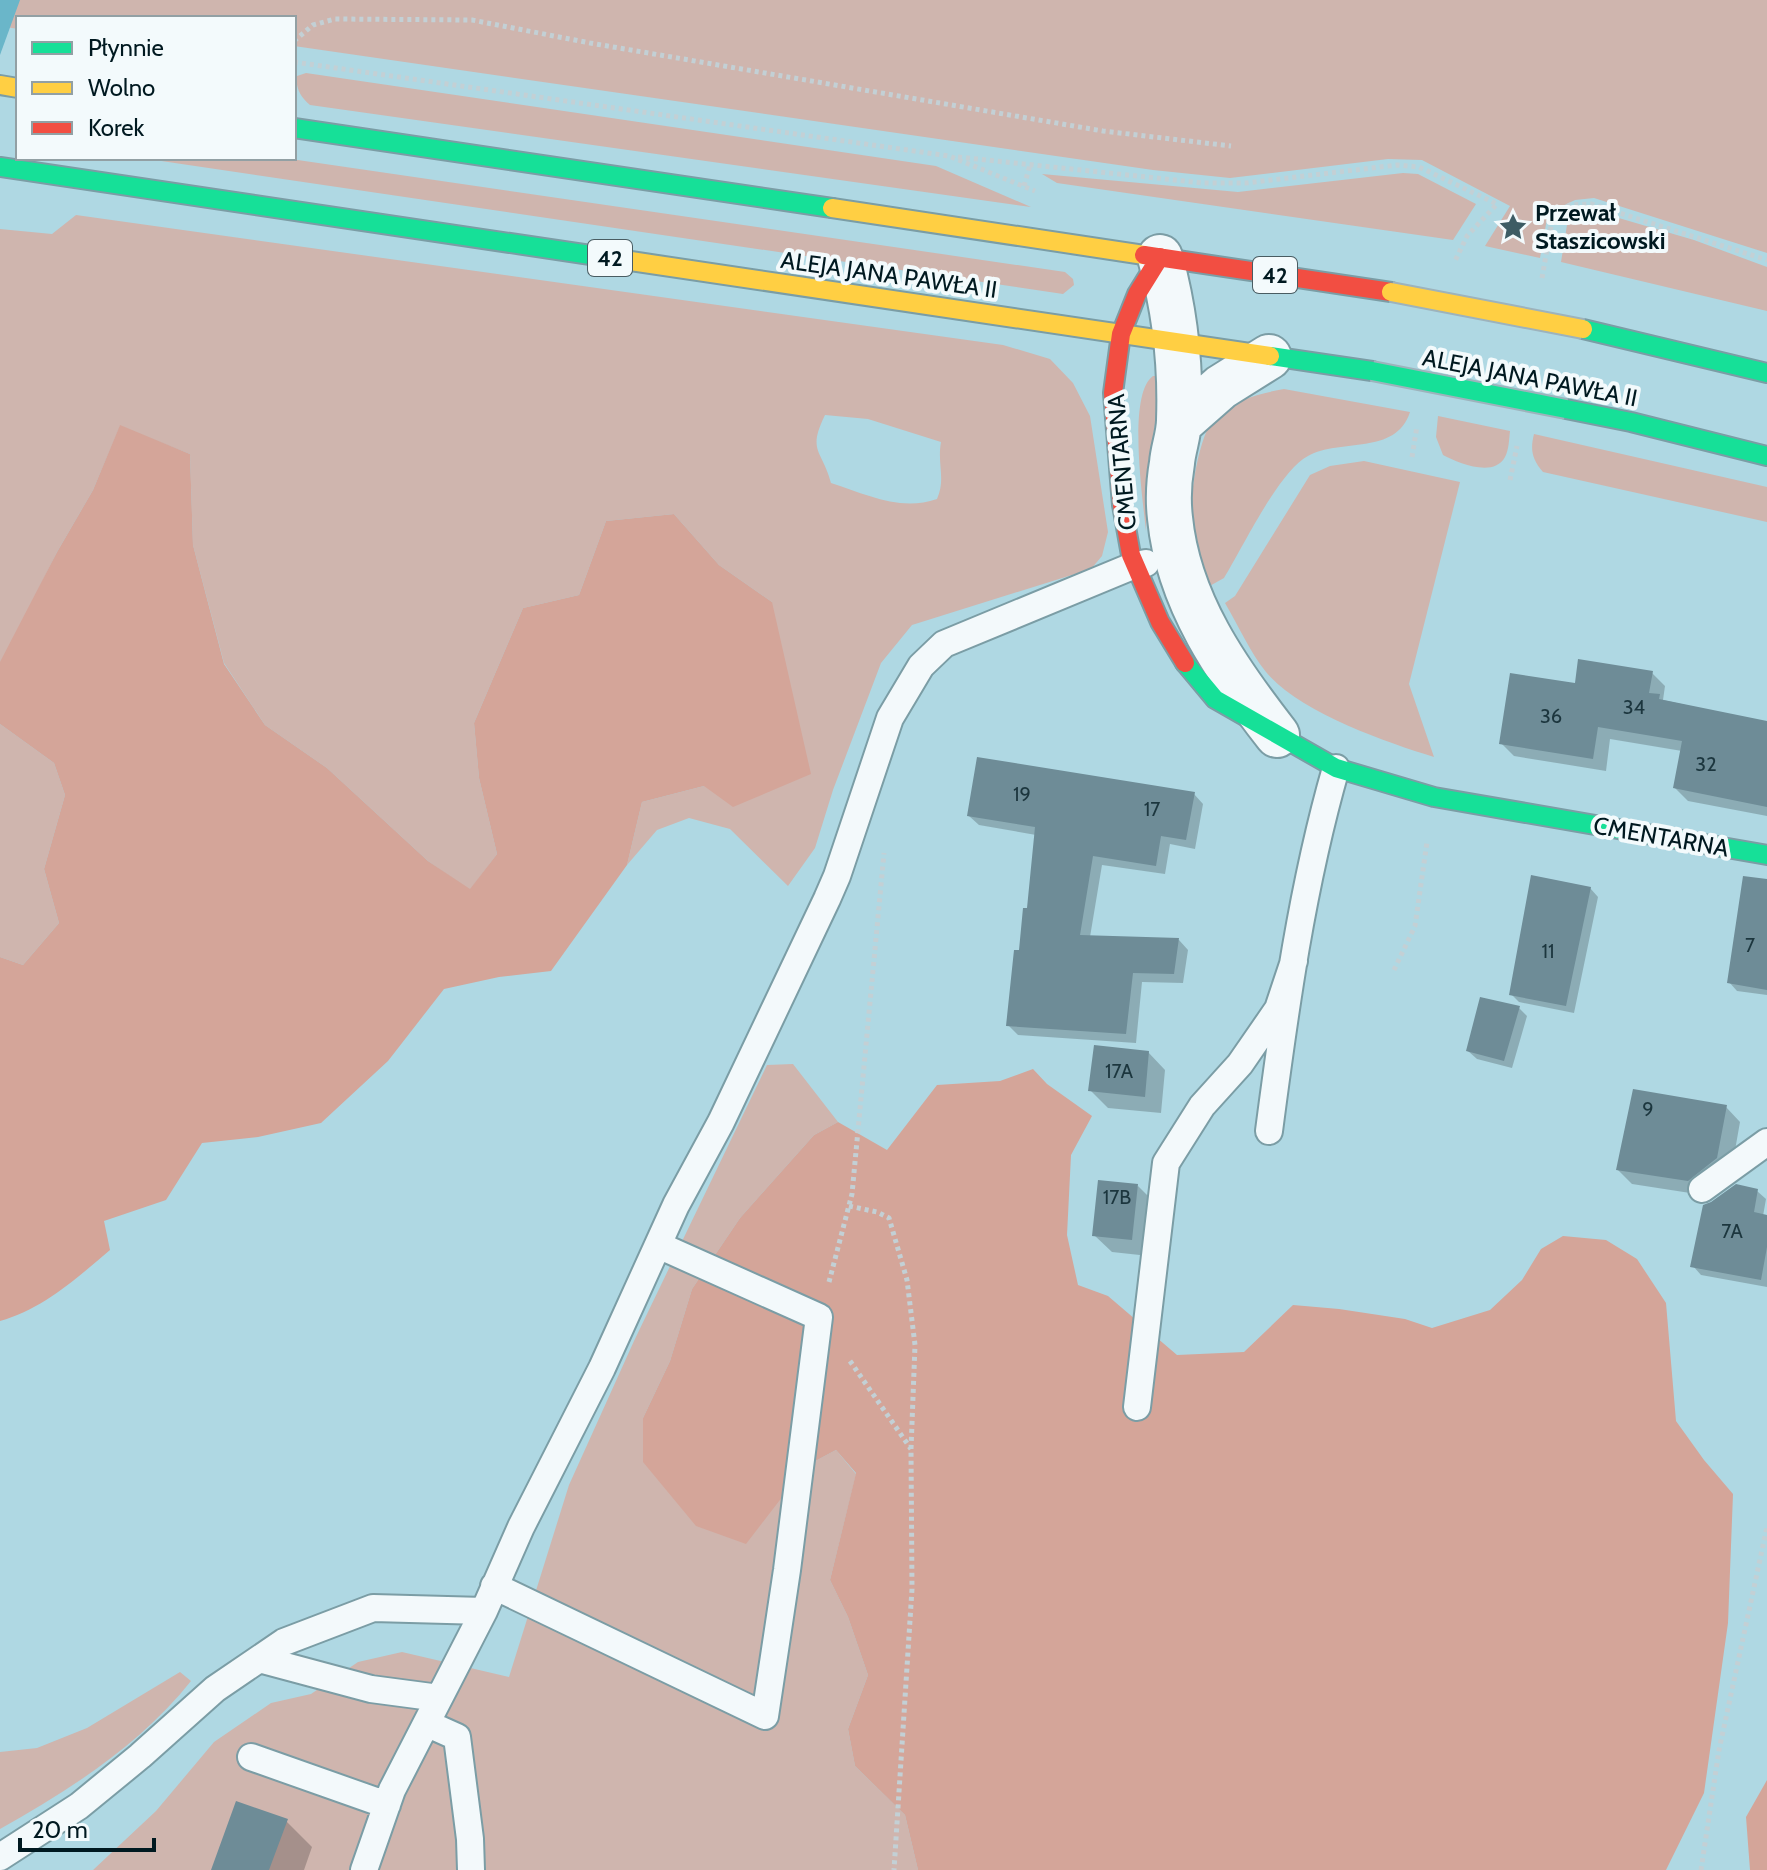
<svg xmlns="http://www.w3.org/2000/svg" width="1767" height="1870" viewBox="0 0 1767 1870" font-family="Cabin,sans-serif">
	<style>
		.green { fill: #cfb5ae; fill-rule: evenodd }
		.forest { fill: #d4a599 }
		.water { fill: #6ab6c9 }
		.shadow { fill: #0003 }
		.building { fill: #6e8c97 }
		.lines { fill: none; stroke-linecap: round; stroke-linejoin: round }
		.lane-casing { stroke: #7b9da5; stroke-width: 30 }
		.street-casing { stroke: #7b9da5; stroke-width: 48 }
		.fast-casing { stroke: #7b9da5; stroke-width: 22 }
		.slow-casing { stroke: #7b9da5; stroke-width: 22 }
		.jam-casing { stroke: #7b9da5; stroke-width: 22 }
		.path { stroke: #c3d0d5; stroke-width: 5; stroke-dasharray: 4 4; stroke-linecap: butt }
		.lane { stroke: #f3f9fb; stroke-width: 26 }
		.street { stroke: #f3f9fb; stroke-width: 44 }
		.fast { stroke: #16e098; stroke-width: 18 }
		.slow { stroke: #ffcf43; stroke-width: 18 }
		.jam { stroke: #f24e42; stroke-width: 18 }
		.fast-bridge-casing { stroke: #9db3bc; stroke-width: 22; stroke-linecap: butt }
		.slow-bridge-casing { stroke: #9db3bc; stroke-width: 22; stroke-linecap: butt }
		.fast-bridge { stroke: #16e098; stroke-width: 18 }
		.slow-bridge { stroke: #ffcf43; stroke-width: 18 }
		.labels { text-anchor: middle; stroke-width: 8; stroke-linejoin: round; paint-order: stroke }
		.number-label { font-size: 20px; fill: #1c363e }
		.shield { fill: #f3fafc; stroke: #495c62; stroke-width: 2 }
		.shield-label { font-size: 22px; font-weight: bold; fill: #001920 }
		.poi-label { font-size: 24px; font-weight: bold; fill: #001920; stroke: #f3fafc; text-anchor: start }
		.street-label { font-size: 24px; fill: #001920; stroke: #f3fafc }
	</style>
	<rect width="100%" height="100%" fill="#afd8e3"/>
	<path class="green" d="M0 0H1767V253L1594 198 1575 200 1548 213 1540 258 1485 246 1510 206 1422 160 1388 159 1230 178 1153 170 294 46V18H18V29L0 26Z
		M306 73 936 166 1031 207 310 105C301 98 295 87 297 76Z
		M141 158H284L1065 272 1073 279 1074 285 1063 294Z
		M1403 173 1418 174 1476 204 1453 240 1057 183 1042 174 1238 192Z
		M1605 214 1694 240 1767 267V311L1561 262 1567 225 1559 218 1564 215Z
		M76 215 1003 345 1050 359 1073 383 1090 416 1108 532 1102 556 1091 569 912 625 881 663 833 790 815 848 788 886 730 829 689 818 657 830 627 865 642 802 704 786 772 602 719 565 674 514 606 521 579 595 523 608 474 723 479 778 497 854 470 890 428 861 327 768 265 725 224 663 193 545 190 454 120 426 93 490 57 552 0 666V229L52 234ZM825 415 868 419 941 442C937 464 946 479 937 499 900 512 866 494 831 483 822 449 807 452 825 415Z
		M1153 376H1158L1162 385 1148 464 1146 531C1143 501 1127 394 1153 376Z
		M1284 389 1410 412C1396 456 1340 438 1308 456 1279 471 1243 547 1224 578L1206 588C1201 571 1193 552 1191 535 1188 508 1197 435 1216 416 1233 400 1262 393 1284 389Z
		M1438 416 1510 431C1509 439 1509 450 1505 457 1494 478 1458 463 1443 455L1436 437Z
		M1534 434 1767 487V522L1543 472C1532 459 1530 450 1534 434Z
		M1364 461 1460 482 1409 684 1434 757C1385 742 1299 712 1266 672 1250 652 1238 625 1225 603L1235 596 1310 475 1330 466Z
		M0 724 54 763 65 795 44 869 59 923 23 965 0 957Z
		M793 1064 838 1122 814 1135 740 1218 692 1289 670 1361 643 1418 806 1466 836 1450 856 1474 830 1580 848 1617 868 1675 848 1729 855 1766 905 1815 918 1870H93L156 1811 214 1742 271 1703 311 1694 358 1662 402 1652 509 1677 569 1485 634 1341 767 1065Z
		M180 1672 191 1681C141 1744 70 1790 0 1829V1752L37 1748 87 1728Z"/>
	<path class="forest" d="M120 425 190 454 193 545 224 664 265 725 327 768 428 861 470 889 497 854 479 778 474 723 523 608 579 595 606 521 674 514 719 565 772 602 811 774 733 807 704 786 642 802 627 865 551 971 499 977 444 989 388 1061 321 1123 258 1137 202 1143 166 1200 104 1221 110 1250C77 1278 43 1309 0 1321V957L23 965 59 923 44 869 65 795 54 763 0 724V662L57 552 93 490Z
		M1033 1069 1047 1084 1092 1116 1071 1155 1067 1235 1078 1285 1108 1296 1177 1355 1244 1352 1293 1305 1339 1309 1405 1319 1432 1328 1490 1310 1522 1280 1541 1249 1563 1236 1606 1240 1637 1259 1666 1303 1676 1421 1704 1460 1733 1494 1728 1623 1704 1793 1666 1870H918L905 1815 855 1766 848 1729 868 1675 848 1617 830 1580 856 1473 836 1450 806 1466 746 1544 696 1526 643 1462V1418L670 1361 692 1289 740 1218 814 1135 838 1122 887 1150 937 1085 1000 1081Z
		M1767 1780V1870H1750L1746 1817Z"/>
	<path class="water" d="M0 0H20L0 55Z"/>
	<path class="shadow" d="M1652 673 1665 686 1663 700 1767 723V816L1688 801 1675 788 1682 751 1610 739 1606 771 1514 756 1501 743 1576 686Z
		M1194 794 1203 804 1195 849 1170 844 1165 874 1102 865 1090 937 1179 940 1188 950 1183 983 1142 982 1136 1043 1018 1035 1008 1025 1029 910 1036 835 979 825 969 816Z
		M1590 888 1598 897 1574 1013 1519 1002 1511 994Z
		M1767 908V995L1737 991 1729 982Z
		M1519 1008 1527 1016 1512 1068 1477 1059 1468 1051Z
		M1148 1052 1165 1070 1161 1113 1108 1108 1090 1090Z
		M1726 1107 1740 1122 1731 1173 1703 1195 1632 1184 1618 1170Z
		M1138 1186 1155 1203 1149 1256 1112 1252 1094 1235Z
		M1757 1191 1766 1199 1763 1216 1767 1217V1287L1701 1275 1693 1266Z
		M286 1821 312 1847 304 1870H213Z"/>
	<path class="building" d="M1578 659 1653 671 1649 693 1660 694 1659 699 1767 721V807L1673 788 1682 741 1598 727 1593 759 1499 744 1510 673 1575 683Z
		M977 757 1195 792 1186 840 1161 836 1156 866 1093 856 1080 935 1179 938 1174 974 1133 973 1126 1034 1006 1026 1014 950H1019L1023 908H1027L1035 827 967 816Z
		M1531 875 1591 887 1566 1006 1509 995Z
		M1743 876 1767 879V990L1727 983Z
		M1480 997 1520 1006 1504 1061 1466 1051Z
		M1094 1045 1149 1051 1145 1097 1088 1091Z
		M1633 1089 1727 1105 1717 1158 1688 1181 1616 1170Z
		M1098 1180 1138 1184 1132 1240 1092 1236Z
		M1736 1184 1758 1189 1754 1212 1767 1215V1247L1761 1280 1690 1267 1703 1205 1711 1202Z
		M236 1801 288 1819 269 1870H211Z"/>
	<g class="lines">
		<defs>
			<path id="lane" d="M1269 1131C1285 1009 1302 886 1336 768
				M1702 1189 1767 1142
				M1137 1407 1166 1163 1202 1106 1240 1064 1278 1009 1294 961
				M494 1586 765 1716 787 1570 819 1317 658 1245
				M259 1659 371 1689 439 1698
				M428 1724 457 1737 470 1839 471 1870
				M251 1757 387 1805
				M0 1857 79 1806 140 1756 215 1689 284 1642 373 1608 484 1611
				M364 1870 392 1790 484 1611 521 1527 602 1368 676 1205 721 1122 827 899 837 876 890 718 921 666 944 644 1135 565 1146 563"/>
			<path id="street" d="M1160 257C1175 311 1181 364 1179 420 1179 435 1173 449 1172 463 1169 480 1168 501 1170 518 1178 601 1227 671 1277 735
				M1179 424 1221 387 1269 357"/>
			<path id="fast" d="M294 128 832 208
				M0 167 624 260
				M1583 329 1767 373
				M1270 356 1372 371
				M1566 409 1631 422 1767 456
				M1185 663 1215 699 1336 768 1434 797 1767 855"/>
			<path id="slow" d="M0 85 18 88
				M832 208 1144 255
				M624 260 1270 356"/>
			<path id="jam" d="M1144 255 1391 292
				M1160 257 1137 294 1121 334 1113 393 1122 505 1131 555 1160 622 1185 663"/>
		</defs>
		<use href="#lane" class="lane-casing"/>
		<use href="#street" class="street-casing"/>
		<use href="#fast" class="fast-casing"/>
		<use href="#slow" class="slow-casing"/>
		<use href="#jam" class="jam-casing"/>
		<path class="path" d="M294 41 313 25 335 19 472 20 590 43 1103 131 1231 146
			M294 62 949 156 1035 191
			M958 157 1203 183H1246L1397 165 1419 167 1497 204 1467 236 1455 261
			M1024 186 1030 165
			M1542 278 1553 215 1570 205 1591 204 1767 260
			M1412 457 1417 426
			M1510 480 1517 446
			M1394 970 1415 926 1427 842
			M849 1206 877 1212 889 1218 907 1280 915 1345 911 1449 912 1589 894 1870
			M829 1282 852 1194 884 853
			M850 1361 911 1449
			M1701 1870 1719 1750 1767 1527"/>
		<use href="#lane" class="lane"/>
		<use href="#street" class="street"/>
		<use href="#fast" class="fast"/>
		<use href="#slow" class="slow"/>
		<use href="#jam" class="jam"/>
		<defs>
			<path id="fast-bridge" d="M1372 371 1566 409"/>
			<path id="slow-bridge" d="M1391 292 1583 329"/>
		</defs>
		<use href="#fast-bridge" class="fast-bridge-casing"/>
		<use href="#slow-bridge" class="slow-bridge-casing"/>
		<use href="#fast-bridge" class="fast-bridge"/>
		<use href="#slow-bridge" class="slow-bridge"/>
	</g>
	<defs>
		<symbol id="sight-bare" viewBox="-9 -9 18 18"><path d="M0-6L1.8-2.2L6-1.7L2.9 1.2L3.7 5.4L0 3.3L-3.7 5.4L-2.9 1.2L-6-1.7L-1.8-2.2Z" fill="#3d5c64" stroke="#f3fafc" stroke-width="2.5" paint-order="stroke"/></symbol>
	</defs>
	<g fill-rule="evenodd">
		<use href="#sight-bare" x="1493" y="207" width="40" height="40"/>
	</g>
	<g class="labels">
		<g class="number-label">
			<text x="1634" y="714">34</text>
			<text x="1551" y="723">36</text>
			<text x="1706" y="771">32</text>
			<text x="1022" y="801">19</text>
			<text x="1152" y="816">17</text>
			<text x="1750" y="952">7</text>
			<text x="1548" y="958">11</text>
			<text x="1119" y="1078">17A</text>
			<text x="1648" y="1116">9</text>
			<text x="1117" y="1204">17B</text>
			<text x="1732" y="1238">7A</text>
		</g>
		<g class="shield">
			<rect x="588" y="240" width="44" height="36" rx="6"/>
			<rect x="1253" y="257" width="44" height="36" rx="6"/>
		</g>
		<g class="shield-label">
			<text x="610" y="266">42</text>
			<text x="1275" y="283">42</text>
		</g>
		<g class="poi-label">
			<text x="1535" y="221">Przewał<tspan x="1535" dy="28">Staszicowski</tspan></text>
		</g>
		<g class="street-label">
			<text transform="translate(889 275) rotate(8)" y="8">ALEJA JANA PAWŁA II</text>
			<text transform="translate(1530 378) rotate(11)" y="8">ALEJA JANA PAWŁA II</text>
			<text transform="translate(1122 462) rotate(-95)" y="8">CMENTARNA</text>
			<text transform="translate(1661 837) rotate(10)" y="8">CMENTARNA</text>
		</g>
	</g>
	<rect x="16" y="16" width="280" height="144" fill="#f3fafc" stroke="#92a0a4" stroke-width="2"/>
	<rect x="32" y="42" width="40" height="12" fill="#16e098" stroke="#92a0a4" stroke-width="2"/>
	<text x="88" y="56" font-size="24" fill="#001920">Płynnie</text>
	<rect x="32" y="82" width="40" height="12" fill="#ffcf43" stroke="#92a0a4" stroke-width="2"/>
	<text x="88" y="96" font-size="24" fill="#001920">Wolno</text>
	<rect x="32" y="122" width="40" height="12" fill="#f24e42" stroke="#92a0a4" stroke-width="2"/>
	<text x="88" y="136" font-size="24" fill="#001920">Korek</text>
	<path d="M20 1838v12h134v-12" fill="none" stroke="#001920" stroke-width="4"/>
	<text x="32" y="1838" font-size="24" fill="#001920" stroke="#f3fafc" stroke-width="6" paint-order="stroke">20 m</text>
</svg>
